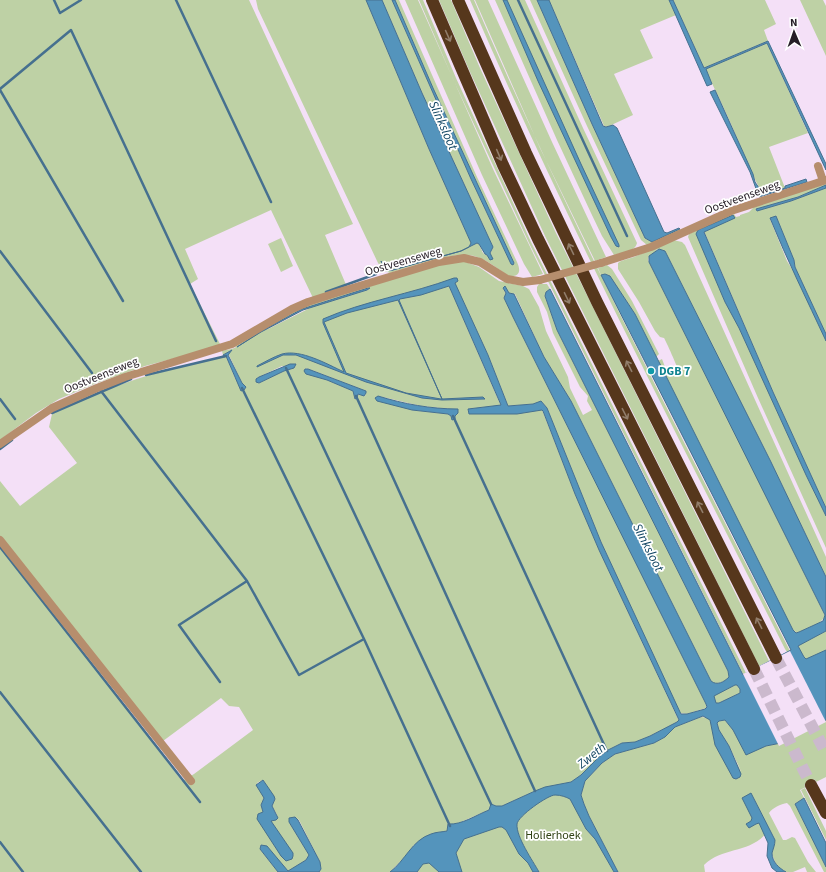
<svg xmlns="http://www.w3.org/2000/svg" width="826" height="872" viewBox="0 0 826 872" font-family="'Source Sans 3',sans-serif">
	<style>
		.green { fill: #bed1a5; fill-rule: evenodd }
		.water { fill: #5494bc; stroke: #46708f; fill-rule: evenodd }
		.pier { fill: #f4e0f7 }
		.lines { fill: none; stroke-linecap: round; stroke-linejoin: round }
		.stream { stroke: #46708f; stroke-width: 2.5 }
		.highway-tunnel { stroke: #cbb9cd; stroke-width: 12; stroke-dasharray: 12 6; stroke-linecap: butt }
		.minor { stroke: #b68e6d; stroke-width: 8 }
		.highway { stroke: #56371c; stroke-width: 12 }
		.minor-bridge { stroke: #b68e6d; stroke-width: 8 }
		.oneway { stroke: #917d6b }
		.culture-dot { fill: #0f9aa8; stroke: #fff; stroke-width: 1.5 }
		.labels { text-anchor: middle; stroke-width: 3.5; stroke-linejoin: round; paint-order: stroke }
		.street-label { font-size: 12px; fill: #251d26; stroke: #fff }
		.culture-label { font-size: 12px; font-weight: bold; fill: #0d838f; stroke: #fff; text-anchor: start }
		.park-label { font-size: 12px; fill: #314215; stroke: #fff }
		.water-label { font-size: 13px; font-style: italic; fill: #144764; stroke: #fff }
	</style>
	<rect width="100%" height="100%" fill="#f4e0f7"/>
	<path class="green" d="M0 0H249L353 224 325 235 347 287 313 298 271 210 185 249 198 279 190 284 221 346 145 366 97 383 59 399 36 413 0 440Z
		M256 0H366L429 149 471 243 469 247 461 251 393 270 461 251 477 243 479 244 483 253 488 256 490 260 492 259 490 254 493 247 422 93 382 0H392L471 179 511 264H514L433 88 395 0H399L477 177 517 262C521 271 520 277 509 276 499 270 489 261 477 257 458 249 411 267 390 273L384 271 378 263 258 9Z
		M405 0H418L493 169 543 274 532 277 524 264 482 175Z
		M419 0H423L456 78 531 242 746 673 743 674 529 243 453 79Z
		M439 0H451L480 68 555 231 769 661 759 666 545 236 470 72Z
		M470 0H474C569 222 681 435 790 651L787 652 785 649C677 434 565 221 470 0Z
		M475 0H488L552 142 606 257 595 261 540 148Z
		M495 0H525L583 128 637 243C635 252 623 252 614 255L602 236 591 213 557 140Z
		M530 0H537L592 124 645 238 652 242 680 229 681 231 647 245 641 240 587 126Z
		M549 0H669L676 15 640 30 653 58 614 74 633 115 607 127 604 126Z
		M673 0H765L776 24 764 30 768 41 704 68Z
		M800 0H823L826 6V56Z
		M767 43 808 133 769 147 785 188 763 194C753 178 747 160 739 143 729 118 717 94 705 69Z
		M826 183V185L798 197 756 209 757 211 791 201 826 188V334L795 267 794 260 776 216 770 219 787 261 797 277 826 341V508L773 392 704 231 734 218 698 230 725 302 739 327 806 475 826 516V548L758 398 688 237 689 234 727 216 734 214 736 217 740 216V215L749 212 755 206Z
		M281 238 293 266 281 272 268 244Z
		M673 240 682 242 685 245 826 557V577L771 462 665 251 658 249 656 250V252L649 256 648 260 824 613 825 617 819 623 797 633 792 629 658 361 662 359 667 372 670 376 677 373C678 372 678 371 678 370 678 368 666 341 664 338L660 337 655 331 639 302 618 269V263L621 261 634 257Z
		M463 261 479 267 499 281 523 286 529 289 539 307 546 331 568 377 570 388 583 415 592 410 587 401 588 396 580 387 553 333 547 312 537 292V287L539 284H547L550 289 546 292 545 296 557 330 728 671 729 677 725 681 715 684 711 681 571 401 544 357 515 294 509 293 505 286 503 288 506 294 504 298 513 317 706 704V708L687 714 680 713 601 542 547 408 542 402 533 404 508 406 488 355 454 282 449 286 501 406 468 409 469 414H501L538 410H542L543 412 575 494 599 550 679 721 650 736 635 742 622 743 608 750 599 757 581 775 571 782 535 791 502 806H496L491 804 489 810 454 825 447 831 431 834 414 845 405 857 390 872H319L321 869 320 862 299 820 295 817 289 822 309 855 306 860 288 872 261 845 260 849 278 872H0V544L182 781 194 774 253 730 239 707 229 706 221 698 163 741 0 536V481L20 506 77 463 49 427 52 414C107 386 165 368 226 356L235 378 244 390 245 387 242 383 228 353 223 355 222 351C226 349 232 350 236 347L235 345 301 307 444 263ZM368 288H370L367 290 312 307 268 329 263 330 302 309ZM282 366 294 368 284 371 259 383H257V378ZM305 368 314 371 366 391 365 396 359 394 357 396V398L355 399 353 391 327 380ZM378 396 421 406 449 409 455 416V419L448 414 412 410ZM263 780 275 799 272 806 277 815 271 821 263 812 261 805 264 798 257 783Z
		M607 265 612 269 632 301 659 354 656 357 635 314 610 276 605 274 601 275 598 268Z
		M826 631V650L808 659H805L799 648V645Z
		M735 685H737L740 689V693L719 703H716L713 697 715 695Z
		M701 717 710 718 741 771 729 746 719 730 717 723 719 721 725 720 733 730 746 754 766 746 781 743 826 720V777L800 790 804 798 795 804 826 867V872H824L790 806 787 803C781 804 772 808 769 813L783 840H786L792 837 795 838 808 862 816 872H807L805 867 793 872H786L778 867 775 862 772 854 774 838 751 793 768 831C751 854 723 846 704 865L705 872H618L589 816 584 804 581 795 585 781 602 763 615 754 654 743 665 737 675 727Z
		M805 788 826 831V840L801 790Z
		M571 790 614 872H405L434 851 554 793Z"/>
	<path class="water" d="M366 0H382L422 93 493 247 490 253 493 259 490 260 487 255 485 254 479 244 477 243 461 251 393 270 386 271 381 261 386 270H392L461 251 469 247 471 243 429 149Z
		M392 0H395L433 88 514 263 513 265 511 264 471 179Z
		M503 0H507L581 164 619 245V247L616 246 611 237 538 81Z
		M537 0H549L603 126 606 127 613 125 617 128 664 232 667 233 679 228 680 229 652 242 645 238 592 124Z
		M669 0H673L704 68 768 41 826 164V170L767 43 706 69 712 84 707 86Z
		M715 90 753 174 755 182 763 194 785 188V186L806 179 807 182 759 197 750 172 710 92Z
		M826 185V188L791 201 757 211 756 209 798 197Z
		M733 215 735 218 704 232 773 392 826 508V516L806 475 739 328 725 302 696 234 698 230Z
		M776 216 794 260 795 267 826 334V341C807 300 787 260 770 218Z
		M659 249 665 251 771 462 826 577V631L798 646 804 657 806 659 826 650V720L781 743 766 746 746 755 733 730 725 720 719 721 717 723 719 730 729 746 741 774 740 777 736 779 733 778 715 745 710 720 703 716 675 727 665 737 654 743 615 754 602 763 585 781 581 795 584 804 589 816 618 872H614L595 839 586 829 570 799C566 797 561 795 555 795 548 795 518 816 517 824 516 837 533 861 539 872H533L528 863 519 854 506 830 502 827H499L464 839 456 853 462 872H439L429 863 423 864 417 872H390C405 861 412 840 431 834 436 832 442 832 447 831L448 824C462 825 476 815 489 810L491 804 496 806H502L535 791 545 787 571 782 581 775 599 757 608 750 622 743 635 742 650 736 677 722 679 720 599 550 575 494 543 411 542 410 517 414H469L468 409 501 405 449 286 421 295 400 299 399 300 442 399 483 397 485 399 442 400 422 398 366 382 296 355H283L257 367V366C265 362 273 357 282 354 301 349 327 364 344 372L323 323V319C364 301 411 294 454 278H457L458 281 455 283 488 355 508 406 533 404 541 401 547 408 601 542 680 712 681 714H687L705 709 707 707 706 704 513 317 504 298 506 293 503 288 505 286 509 293 514 294 544 357 571 401 711 681C717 686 724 682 729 677L728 671 557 330 545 296 546 292 550 289 743 675 791 650 601 275 605 274 610 276 635 314 793 630 796 633 799 632 823 621 825 615 649 262V256ZM398 300 442 399H441L406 393 346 373 324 322 347 313ZM735 685H737L740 689V693L719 703H716L714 696Z
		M368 288H370L367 290 303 310 261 332 237 347 263 330 302 309Z
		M232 350 228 355 242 383 246 387 244 390 241 391 226 356 224 357 223 355Z
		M290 364H296L294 368 284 371 259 383 256 382V379L259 377Z
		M305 369H308L366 391V393L364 396 358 394 357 398 355 399 353 391 327 380 306 374 304 371Z
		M378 396C404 404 431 409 458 409V413L455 416V419L452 420 451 416 448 414 412 410 377 401 375 398Z
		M263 780 274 796 275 799 272 806 278 818 276 820 271 821 293 853V856L292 859 286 861 281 856 257 819 258 814 263 812 261 805 264 798 256 785Z
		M751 793 775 840C775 845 773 849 772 853 772 862 779 868 786 872H777L772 868 767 856 768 843 759 823 756 824 749 828 746 824 751 821 752 818 742 798Z
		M804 798 826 843V867L795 804Z
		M295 817 298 820 320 862 321 869 319 872H278L260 849 261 845 267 846 288 871 306 860 309 855 289 822V818Z"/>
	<path class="pier" d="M790 651 826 722 779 746 743 674Z"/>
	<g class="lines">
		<path class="stream" d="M54 0 60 13 81 0
			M176 0 271 202
			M518 0 627 236
			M0 89 71 30 216 341
			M0 90 123 301
			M0 251 92 373
			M326 292 376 274
			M286 368 491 804
			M146 375 226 356
			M242 388 364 639 450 826
			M101 391 247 581
			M356 396 535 791
			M0 399 15 419
			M52 413 131 379
			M453 416 607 751
			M0 449 12 440
			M0 547 200 802
			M220 682 179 625 247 581 299 675 364 639
			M0 692 141 872
			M0 842 23 872"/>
		<path class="highway-tunnel" d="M776 658 826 753
			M754 669 811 785"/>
		<path class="minor" d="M818 166 823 181
			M601 263 651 247 731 211 826 180
			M0 444 52 408 97 388 125 377 232 344 292 309 308 302 336 293 439 262 464 258 480 262 507 279 523 282 540 280
			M0 540 191 781"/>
		<path class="highway" d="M432 0 503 165 538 239 754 669
			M458 0 526 153 597 302 776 658
			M811 785 826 813"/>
		<path class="minor-bridge" d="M540 280 601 263"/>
	</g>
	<defs><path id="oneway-shaft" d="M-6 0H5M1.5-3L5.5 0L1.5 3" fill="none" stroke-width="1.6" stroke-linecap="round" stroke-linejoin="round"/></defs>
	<g class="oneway">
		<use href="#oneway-shaft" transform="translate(448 36) rotate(66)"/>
		<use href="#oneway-shaft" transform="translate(499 155) rotate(67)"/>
		<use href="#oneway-shaft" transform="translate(571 249) rotate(-116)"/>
		<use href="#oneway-shaft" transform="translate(567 298) rotate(64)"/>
		<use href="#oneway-shaft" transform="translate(629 366) rotate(-117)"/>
		<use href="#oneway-shaft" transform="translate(625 414) rotate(63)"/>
		<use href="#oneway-shaft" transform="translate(700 507) rotate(-117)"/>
		<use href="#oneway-shaft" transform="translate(759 623) rotate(-117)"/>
	</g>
	<circle class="culture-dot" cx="651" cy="371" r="4"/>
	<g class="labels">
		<g class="street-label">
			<text transform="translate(742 197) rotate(-20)" y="4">Oostveenseweg</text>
			<text transform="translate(403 261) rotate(-16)" y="4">Oostveenseweg</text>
			<text transform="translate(101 375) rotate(-22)" y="4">Oostveenseweg</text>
		</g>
		<g class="culture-label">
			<text x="659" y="375">DGB 7</text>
		</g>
		<g class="park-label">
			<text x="553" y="839">Holierhoek</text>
		</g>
		<g class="water-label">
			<text transform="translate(444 125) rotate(66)" y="5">Slinksloot</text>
			<text transform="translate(649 547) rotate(63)" y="5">Slinksloot</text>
			<text transform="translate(591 755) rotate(-39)" y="5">Zweth</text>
		</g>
	</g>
	<g transform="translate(794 32) rotate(358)" stroke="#ffffff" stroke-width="3" paint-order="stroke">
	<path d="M0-3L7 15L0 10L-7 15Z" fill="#251d26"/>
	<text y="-6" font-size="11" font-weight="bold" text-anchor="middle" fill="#251d26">N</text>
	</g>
</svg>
